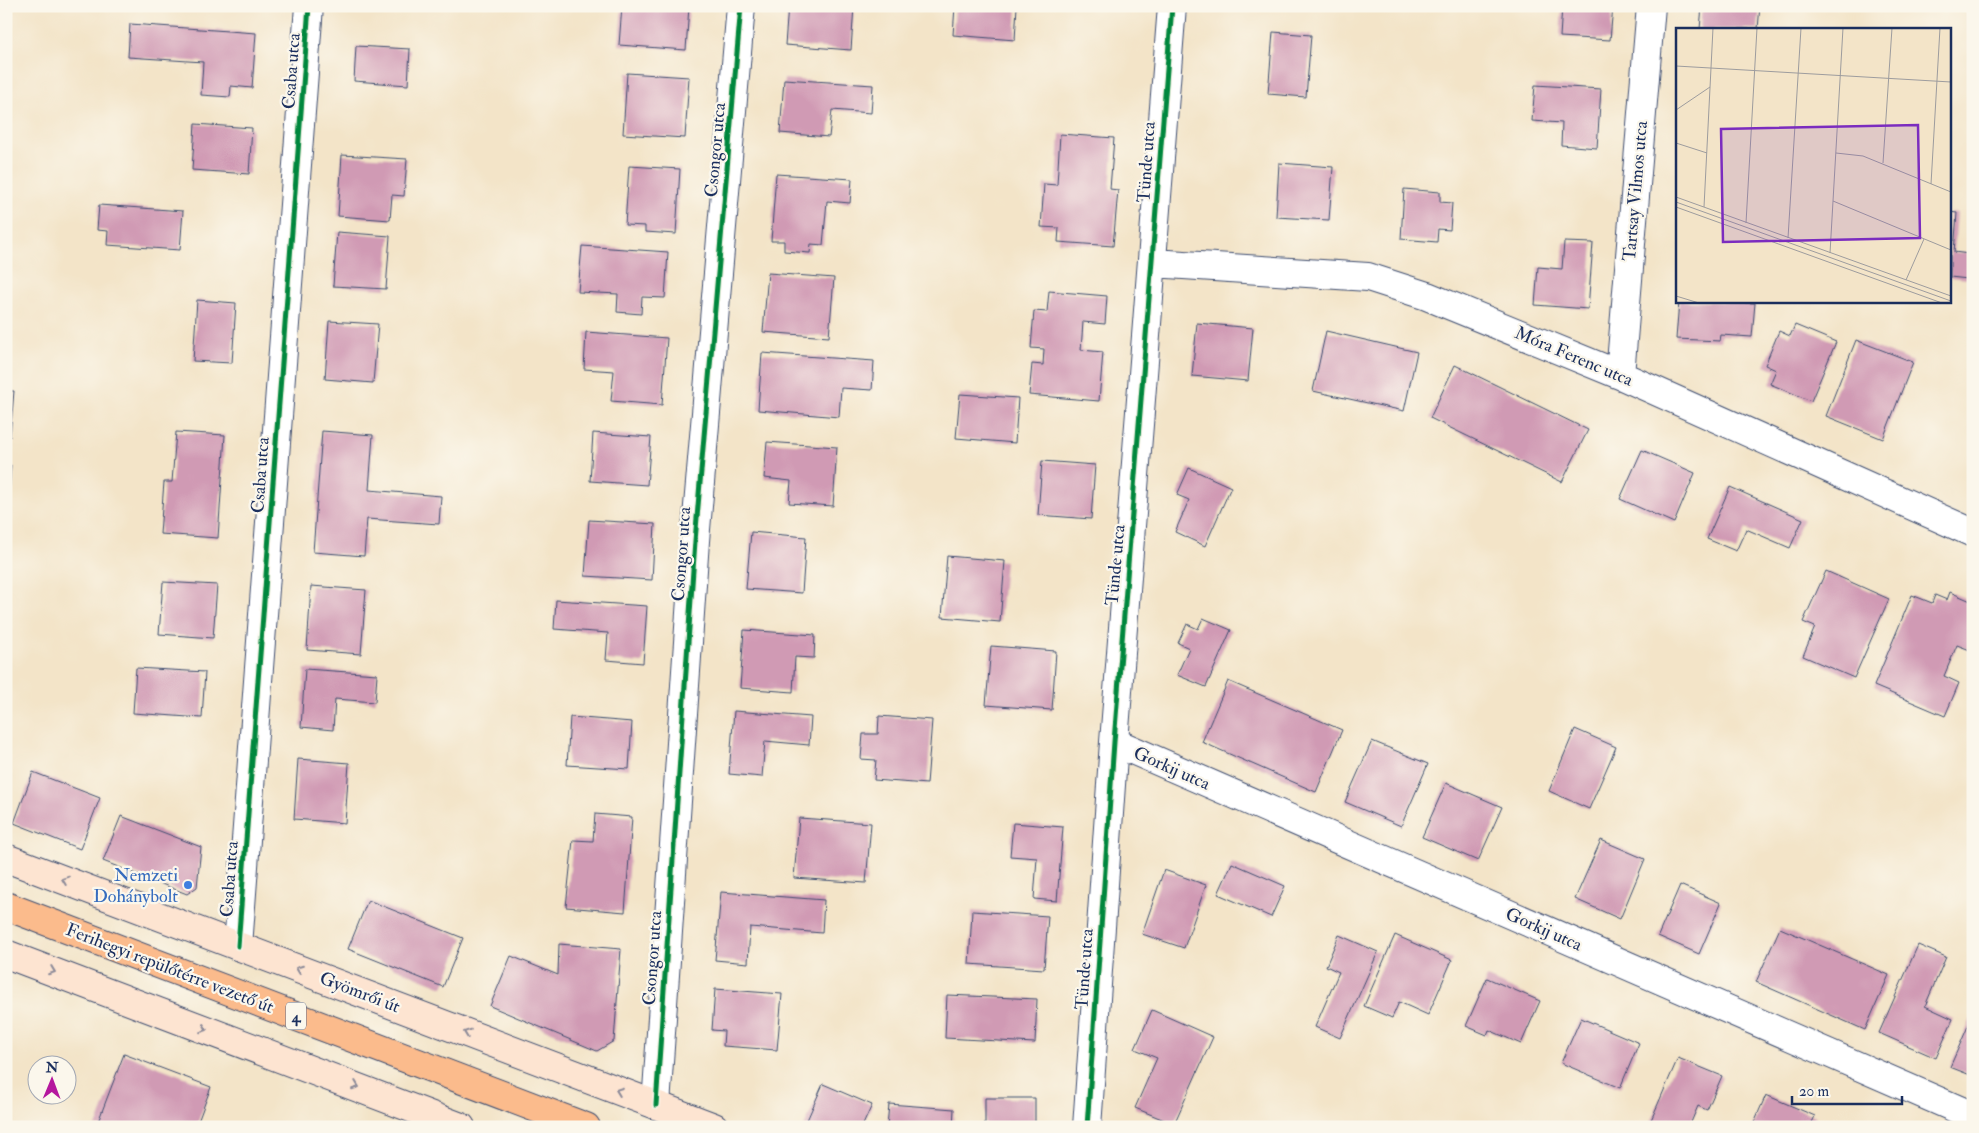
<svg xmlns="http://www.w3.org/2000/svg" width="1979" height="1133" viewBox="0 0 1979 1133" font-family="'IM FELL Double Pica',serif">
	<style>
		.building { fill: #d09ab4 }
		.lines { fill: none; stroke-linecap: round; stroke-linejoin: round }
		.street-casing { stroke: #3b4a6e; stroke-width: 30 }
		.secondary-casing { stroke: #3b4a6e; stroke-width: 30 }
		.primary-casing { stroke: #3b4a6e; stroke-width: 30 }
		.street { stroke: #fff; stroke-width: 28 }
		.secondary { stroke: #fde4d1; stroke-width: 28 }
		.primary { stroke: #fbbb8c; stroke-width: 28 }
		.cycleway-casing { stroke: #fbf7ec; stroke-width: 8 }
		.cycleway { stroke: #00873e; stroke-width: 5 }
		.oneway { stroke: #8c8a98 }
		.shop-dot { fill: #3f7fe0; stroke: #fbf7ec; stroke-width: 2 }
		.labels { text-anchor: middle; stroke-width: 4.5; stroke-linejoin: round; paint-order: stroke }
		.shield { fill: #fbf7ec; stroke: #5e6b89; stroke-width: 1 }
		.shield-label { font-size: 16px; font-weight: bold; fill: #1b2f5e }
		.street-label { font-size: 18px; fill: #1b2f5e; stroke: #fbf7ec }
		.shop-label { font-size: 18px; fill: #366cbe; stroke: #fbf7ec; text-anchor: end }
		.inset-road { fill: none; stroke: #9d9c9e; stroke-width: 1 }
		.view { fill: #7b2cbf; fill-opacity: 0.15; stroke: #7b2cbf; stroke-width: 2.5 }
		.inset-edge { fill: none; stroke: #1b2f5e; stroke-width: 2.5 }
	</style>
	<rect width="100%" height="100%" fill="#fbf7ec"/>
	<filter id="ink" filterUnits="userSpaceOnUse"><feTurbulence type="fractalNoise" baseFrequency=".02" numOctaves="2"/><feDisplacementMap in="SourceGraphic" scale="10" xChannelSelector="R" yChannelSelector="G"/><feConvolveMatrix kernelMatrix="1 2 1 2 8 2 1 2 1" color-interpolation-filters="sRGB"/></filter>
	<filter id="wash" filterUnits="userSpaceOnUse"><feTurbulence type="fractalNoise" baseFrequency=".0096" numOctaves="4" result="noise"/><feDisplacementMap in="SourceGraphic" scale="20" xChannelSelector="R" yChannelSelector="G"/><feGaussianBlur stdDeviation="1.12" result="paint"/><feColorMatrix in="noise" values="0 0 0 0 0 0 0 0 0 0 0 0 0 0 0 0 0 1.4 0 .05"/><feComposite in="paint" operator="in"/></filter>
	<g filter="url(#wash)">
		<rect width="100%" height="100%" fill="#f3e4c8"/>
		<g id="blocks">
			<path class="building" d="M371 6H405V10L371 8Z
				M622 6H689L686 50 619 45Z
				M788 6H854L851 50 785 45Z
				M955 6H1017L1015 40 953 35Z
				M1562 6H1613L1610 40 1560 37Z
				M1702 6H1760L1758 29H1700Z
				M130 24 256 33 252 88 231 86 230 97 201 95 203 62 128 57Z
				M1273 32 1311 35 1306 97 1268 94Z
				M356 46 410 49 408 85 354 81Z
				M627 73 689 77 685 138 623 134Z
				M784 79 873 85 871 113 832 110 829 137 780 133Z
				M1535 85 1601 89 1597 148 1561 145 1562 123 1532 121Z
				M195 124 252 128 249 174 192 170Z
				M1060 134 1114 138 1110 189 1118 190 1113 246 1058 242 1059 228 1041 227 1044 184 1057 185Z
				M342 155 407 159 404 196 392 195 390 220 338 216Z
				M1279 163 1333 167 1329 220 1276 217Z
				M629 166 680 169 676 234 645 232V226L625 225Z
				M776 174 852 179 850 203 827 201 823 245 811 244 810 253 784 251V241H771Z
				M1404 189 1440 192V202L1452 203 1450 230 1438 229 1437 242 1401 239Z
				M99 205 183 211 180 250 107 245 108 231 97 230Z
				M1950 212 1957 213 1954 252 1969 254 1968 279 1950 277Z
				M337 232 390 236 386 289 333 286Z
				M1564 242 1593 243 1588 309 1535 305 1538 267 1562 269Z
				M582 246 668 252 665 298 642 297 641 314 617 312 618 294 578 292Z
				M768 273 834 278 829 337 763 332Z
				M1049 291 1107 296 1105 324 1083 322 1081 350 1103 352 1099 401 1029 395 1032 364 1043 365 1044 349 1031 348 1034 311 1047 312Z
				M197 300 236 303 232 363 193 361Z
				M1679 301 1755 303 1752 337 1721 335 1720 341 1676 339Z
				M329 321 378 324 373 383 325 379Z
				M1197 323 1253 328 1248 381 1192 376Z
				M1795 325 1836 342 1811 401 1770 384 1776 370 1765 365 1779 331 1790 336Z
				M1326 331 1417 352 1404 411 1313 391Z
				M586 332 667 338 662 405 611 401 614 371 584 369Z
				M1856 340 1913 362 1883 439 1826 416Z
				M762 353 874 361 872 390 841 388 839 417 758 410Z
				M1455 365 1588 430 1562 482 1430 418Z
				M6 391H14L10 437H6Z
				M960 394 1018 398 1015 443 956 438Z
				M322 431 373 435 369 490 441 496 439 524 367 519 364 556 313 552Z
				M176 432 225 435 218 538 160 534 164 482H172Z
				M593 433 651 437 647 485 590 481Z
				M767 442 837 447 833 506 789 503 791 481 764 478Z
				M1642 450 1695 473 1674 523 1620 499Z
				M1042 461 1095 465 1091 519 1038 515Z
				M6 465H11L8 512H6Z
				M1189 468 1231 487 1205 546 1175 532 1189 500 1177 495Z
				M1730 487 1803 519 1790 548 1746 529 1736 551 1707 539Z
				M589 520 655 524 652 580 585 576Z
				M751 532 806 537 802 593 746 589Z
				M947 556 1005 561 1000 622 942 617Z
				M1826 571 1889 599 1854 678 1803 656 1815 627 1803 622Z
				M163 582 217 585 213 638 159 634Z
				M311 586 366 590 361 654 307 650Z
				M1950 592 1973 602V645L1970 650 1957 645 1944 676 1959 683 1945 716 1874 686 1912 595 1932 603 1935 595 1947 600Z
				M556 600 647 606 643 663 606 660 608 633 554 629Z
				M1203 618 1231 630 1206 687 1177 675 1189 648 1178 643 1187 624 1198 629Z
				M744 630 815 635 814 658 795 657 793 692 740 688Z
				M991 646 1056 651 1052 710 986 705Z
				M136 668 205 672 202 718 133 713Z
				M305 669 377 674 375 702 335 699 333 730 301 727Z
				M1228 681 1342 730 1316 792 1202 742Z
				M734 711 811 717 809 745 765 741 762 777 729 774Z
				M879 716 932 720 927 784 874 780 876 760 861 759 863 734H878Z
				M570 717 632 722 629 769 567 765Z
				M1575 729 1616 747 1589 809 1549 791Z
				M1372 741 1428 764 1401 826 1345 802Z
				M298 759 349 763 345 823 294 819Z
				M33 772 100 798 80 849 14 823Z
				M1446 783 1502 807 1478 861 1422 837Z
				M595 814 632 817 625 912 566 907 573 840 593 841Z
				M121 816 201 847 197 887 187 894 103 861Z
				M799 818 871 823 866 883 794 878Z
				M1013 823 1063 827 1057 901 1034 899 1037 858 1010 856Z
				M1601 840 1645 859 1620 919 1575 899Z
				M1232 863 1285 886 1271 917 1218 894Z
				M1164 870 1206 885 1184 948 1142 934Z
				M1680 885 1721 903 1699 954 1658 936Z
				M721 892 824 900 822 933 750 927 748 963 715 960Z
				M368 900 463 938 443 987 348 949Z
				M972 911 1048 916 1044 969 969 964Z
				M1780 928 1889 975 1865 1030 1756 982Z
				M1339 935 1378 952 1340 1038 1315 1027 1339 972 1326 966Z
				M1395 935 1452 960 1428 1015 1399 1002 1392 1018 1364 1006Z
				M559 944 621 949 614 1041 597 1051 490 1006 511 956 558 975Z
				M1918 945 1946 957 1925 1006 1953 1019 1936 1058 1879 1033Z
				M1487 978 1540 1001 1521 1044 1489 1030 1487 1035 1466 1026Z
				M715 989 782 994 777 1050 723 1046 724 1031 712 1030Z
				M947 995 1037 999 1035 1043 945 1038Z
				M1152 1010 1213 1037 1174 1124 1135 1108 1157 1058 1135 1049Z
				M1973 1015V1076L1950 1067Z
				M1581 1018 1639 1043 1620 1088 1561 1063Z
				M124 1054 211 1087 196 1127H96Z
				M1678 1058 1722 1076 1707 1110 1698 1106 1689 1127H1648Z
				M823 1084 872 1105 862 1127H804Z
				M1766 1095 1815 1116 1810 1127H1752Z
				M985 1098H1035V1127H985Z
				M889 1104 954 1109 953 1127H887Z"/>
		</g>
	</g>
	<g filter="url(#ink)">
		<use href="#blocks" fill-opacity="0" stroke="#3b4a6e" stroke-width="1"/>
		<g class="lines">
			<defs>
				<path id="street" d="M1153 263 1368 277 1427 296 1620 375 1973 533
					M1620 375 1651 6
					M1114 742 1973 1116
					M238 946 309 6
					M656 1105 695 541 741 6
					M1087 1127 1114 742 1172 6"/>
				<path id="secondary" d="M6 858 714 1127
					M6 954 461 1127"/>
				<path id="primary" d="M6 906 586 1127"/>
			</defs>
			<use href="#street" class="street-casing"/>
			<use href="#secondary" class="secondary-casing"/>
			<use href="#primary" class="primary-casing"/>
			<use href="#street" class="street"/>
			<use href="#secondary" class="secondary"/>
			<use href="#primary" class="primary"/>
			<defs>
				<path id="cycleway" d="M238 946 309 6
					M656 1105 695 541 741 6
					M1087 1127 1114 742 1172 6"/>
			</defs>
			<use href="#cycleway" class="cycleway-casing"/>
			<use href="#cycleway" class="cycleway"/>
		</g>
		<defs><path id="oneway-chevron" d="M-2-3.5L2.5 0L-2 3.5" fill="none" stroke-width="1.6" stroke-linecap="round" stroke-linejoin="round" transform="scale(1.25)"/></defs>
		<g class="oneway">
			<use href="#oneway-chevron" transform="translate(65 880) rotate(-159)"/>
			<use href="#oneway-chevron" transform="translate(299 969) rotate(-159)"/>
			<use href="#oneway-chevron" transform="translate(52 971) rotate(21)"/>
			<use href="#oneway-chevron" transform="translate(204 1029) rotate(21)"/>
			<use href="#oneway-chevron" transform="translate(467 1033) rotate(-159)"/>
			<use href="#oneway-chevron" transform="translate(356 1086) rotate(21)"/>
			<use href="#oneway-chevron" transform="translate(619 1091) rotate(-159)"/>
		</g>
	</g>
	<circle class="shop-dot" cx="188" cy="885" r="5"/>
	<g class="labels">
		<rect class="shield" x="286" y="1002.5" width="20" height="27" rx="4"/>
		<g class="shield-label">
			<text x="296" y="1022">4</text>
		</g>
		<g class="street-label">
			<text transform="translate(291 71) rotate(-86)" y="6">Csaba utca</text>
			<text transform="translate(715 150) rotate(-85)" y="6">Csongor utca</text>
			<text transform="translate(1146 162) rotate(-86)" y="6">Tünde utca</text>
			<text transform="translate(1635 191) rotate(-85)" y="6">Tartsay Vilmos utca</text>
			<text transform="translate(1574 356) rotate(23)" y="6">Móra Ferenc utca</text>
			<text transform="translate(260 475) rotate(-86)" y="6">Csaba utca</text>
			<text transform="translate(681 554) rotate(-86)" y="6">Csongor utca</text>
			<text transform="translate(1115 565) rotate(-85)" y="6">Tünde utca</text>
			<text transform="translate(1172 768) rotate(24)" y="6">Gorkij utca</text>
			<text transform="translate(229 879) rotate(-86)" y="6">Csaba utca</text>
			<text transform="translate(1544 929) rotate(24)" y="6">Gorkij utca</text>
			<text transform="translate(652 958) rotate(-86)" y="6">Csongor utca</text>
			<text transform="translate(170 968) rotate(21)" y="6">Ferihegyi repülőtérre vezető út</text>
			<text transform="translate(1084 969) rotate(-86)" y="6">Tünde utca</text>
			<text transform="translate(360 992) rotate(21)" y="6">Gyömrői út</text>
		</g>
		<g class="shop-label">
			<text x="178" y="881">Nemzeti<tspan x="178" dy="21">Dohánybolt</tspan></text>
		</g>
	</g>
	<g transform="translate(1676 28)">
		<rect width="275" height="275" fill="#f3e4c8"/>
		<path class="inset-road" d="M0 38 275 54M0 82 34 59M0 115 31 125M160 125 187 128 275 164M207 135 216 0M255 156 264 0M0 169 275 268M157 173 275 222M0 174 275 273M0 179 266 275M28 179 37 0M70 195 81 0M112 210 125 0M154 225 167 0M230 252 248 211M0 268 23 275"/>
		<path class="view" d="M242 97 244 210 47 214 45 101Z"/>
		<rect width="275" height="275" class="inset-edge"/>
	</g>
	<rect width="1979" height="1133" fill="none" stroke="#fbf7ec" stroke-width="25"/>
	<g transform="translate(52 1080) rotate(1)"><circle r="24" fill="#fbf7ec" stroke="#a1a7b3"/>
	<path d="M0-4L9 19L0 12L-9 19Z" fill="#b5179e"/>
	<text y="-8" font-size="14" font-weight="bold" text-anchor="middle" fill="#1b2f5e">N</text>
	</g>
	<path d="M1792 1096v8h110v-8" fill="none" stroke="#1b2f5e" stroke-width="2.5"/>
	<text x="1799" y="1096" font-size="15" fill="#1b2f5e" stroke="#fbf7ec" stroke-width="4" paint-order="stroke">20 m</text>
</svg>
